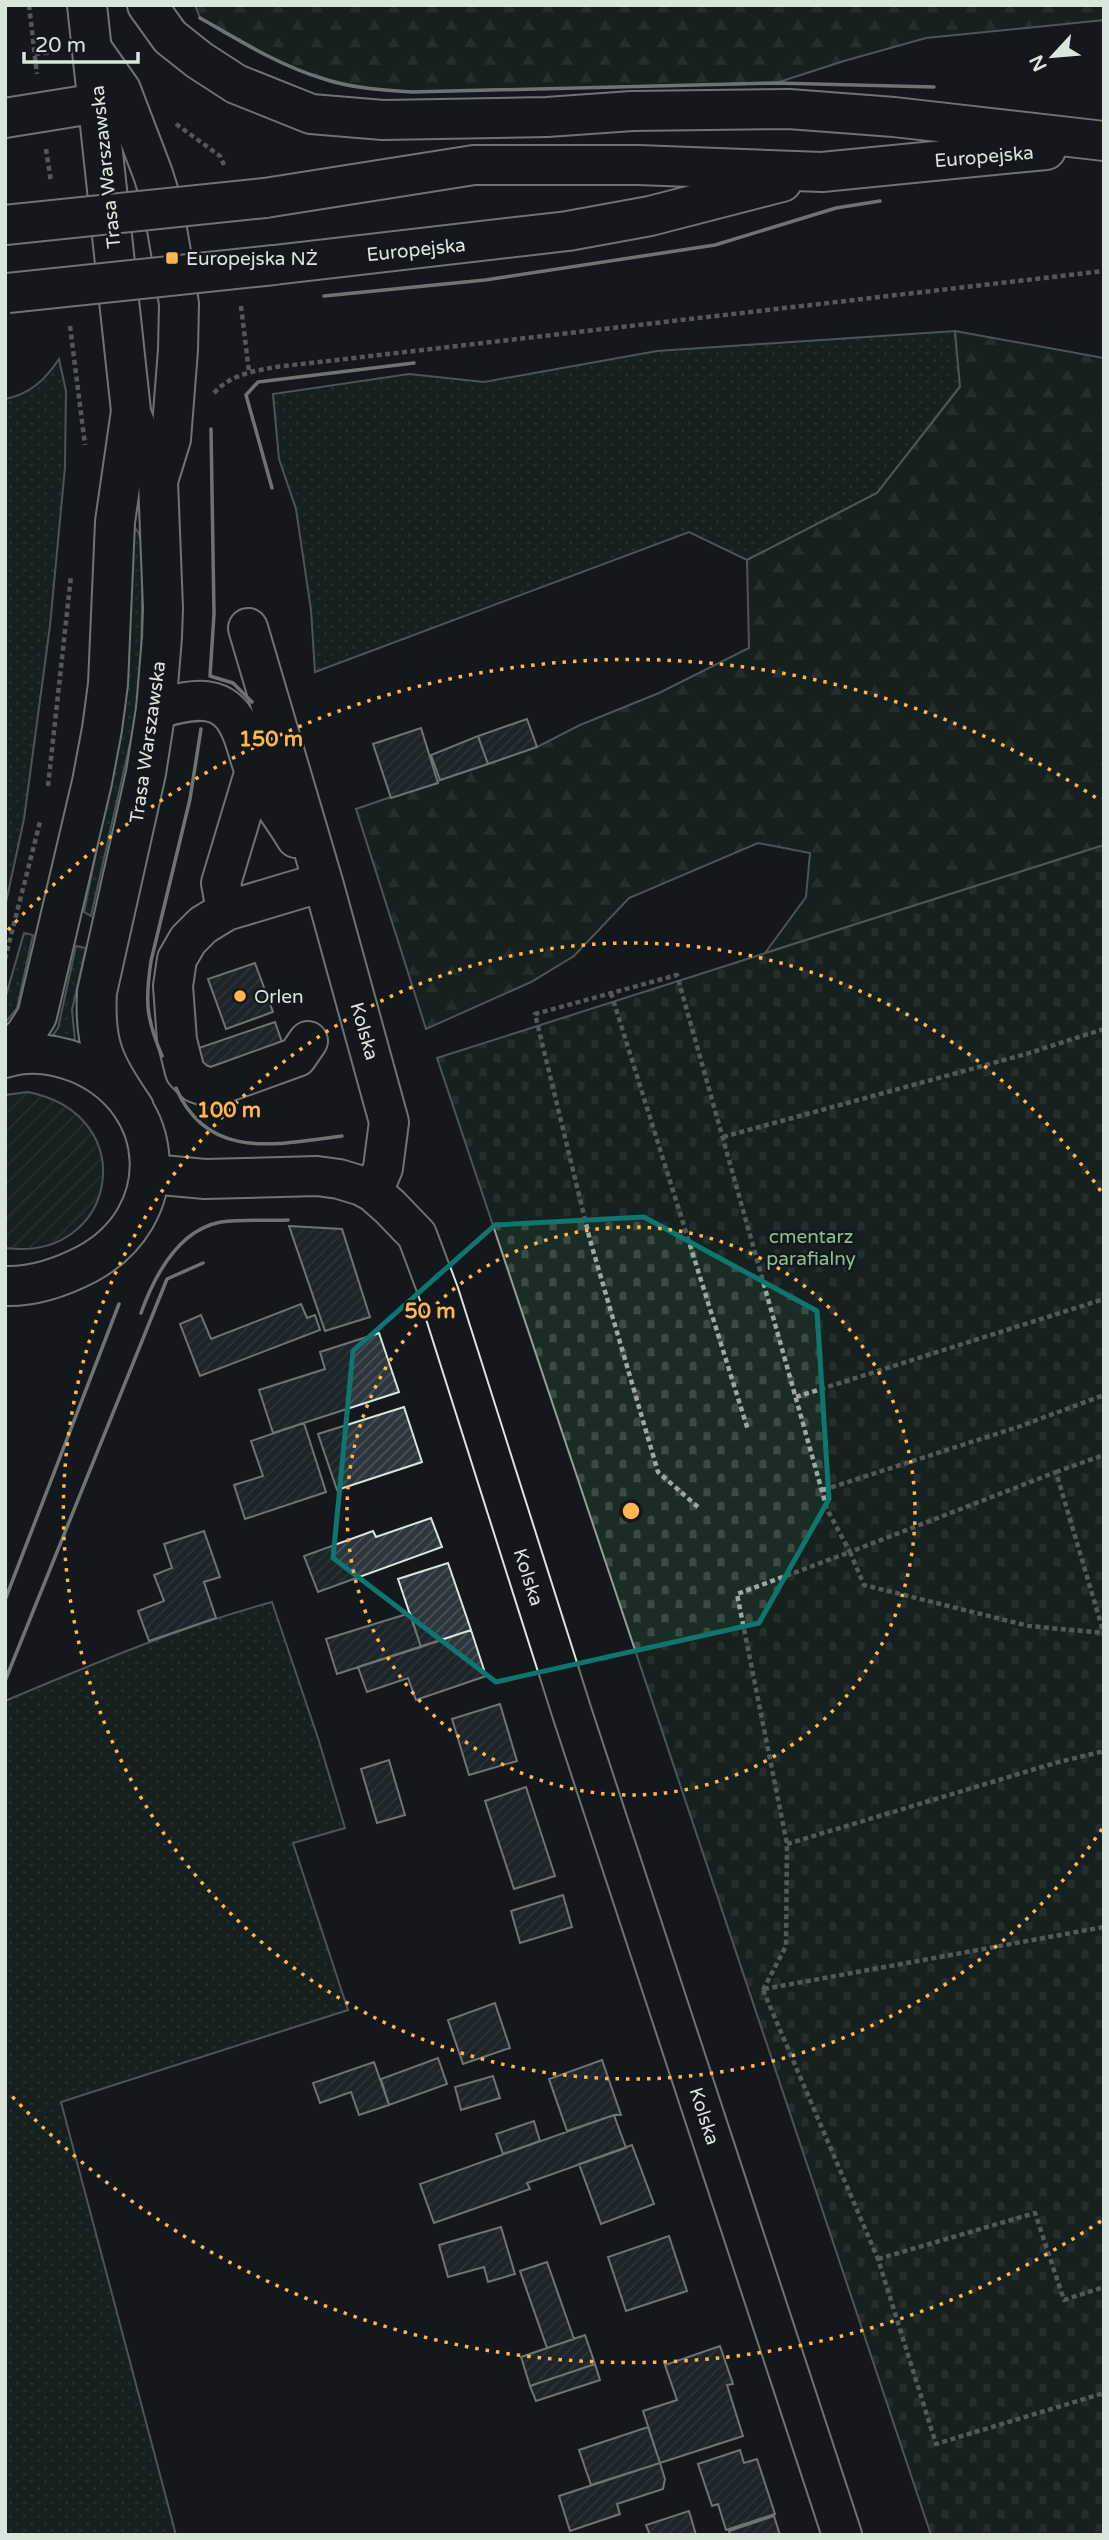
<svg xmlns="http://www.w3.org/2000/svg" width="1109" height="2540" viewBox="0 0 1109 2540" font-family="'Varela Round',sans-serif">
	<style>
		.grass { fill: url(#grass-dots); stroke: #939e99; stroke-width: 2 }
		.forest { fill: url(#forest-firs); stroke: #939e99; stroke-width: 2 }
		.cemetery { fill: url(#cemetery-stones); stroke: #939e99; stroke-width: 2 }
		.garden { fill: url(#garden-furrows); stroke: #939e99; stroke-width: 2 }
		.building { fill: url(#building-hatch); stroke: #d8e6dc; stroke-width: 2 }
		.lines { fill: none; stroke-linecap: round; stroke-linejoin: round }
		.minor-casing { stroke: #d8e6dc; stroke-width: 42 }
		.major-casing { stroke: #d8e6dc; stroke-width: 42 }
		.path { stroke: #9da8a2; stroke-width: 4.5; stroke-dasharray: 5 3.5; stroke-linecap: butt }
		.minor { stroke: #14181c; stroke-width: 38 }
		.major { stroke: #14181c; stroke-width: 38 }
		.major-bridge-casing { stroke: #d8e6dc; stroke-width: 42; stroke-linecap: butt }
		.major-bridge { stroke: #14181c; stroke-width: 38 }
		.wall { stroke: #d8e6dc; stroke-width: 3.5 }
		.marked { fill: none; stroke: #0f766e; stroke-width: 5; stroke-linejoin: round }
		.ring { fill: none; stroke: #ffb74d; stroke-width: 3.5; stroke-dasharray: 3.5 7 }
		.poi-dot { fill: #ffb74d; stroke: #14181c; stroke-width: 2.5 }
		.labels { text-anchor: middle; stroke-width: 5; stroke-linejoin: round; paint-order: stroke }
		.street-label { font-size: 19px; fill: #d8e6dc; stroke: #14181c }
		.poi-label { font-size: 19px; fill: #d8e6dc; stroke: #14181c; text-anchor: start }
		.park-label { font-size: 19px; fill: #8ac095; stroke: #14181c }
		.centre { fill: #ffb74d; stroke: #14181c; stroke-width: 3.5 }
		.ring-label { font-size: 21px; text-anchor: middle; font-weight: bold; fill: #ffb74d; stroke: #14181c; stroke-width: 5; stroke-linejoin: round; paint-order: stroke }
	</style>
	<defs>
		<pattern id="grass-dots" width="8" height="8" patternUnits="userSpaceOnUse" patternTransform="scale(1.75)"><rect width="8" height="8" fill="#1a2d24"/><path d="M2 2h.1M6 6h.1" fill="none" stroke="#3b4b43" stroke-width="1.8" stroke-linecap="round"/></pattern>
		<pattern id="forest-firs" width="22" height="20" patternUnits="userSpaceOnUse" patternTransform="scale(1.75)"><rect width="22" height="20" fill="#1a2d24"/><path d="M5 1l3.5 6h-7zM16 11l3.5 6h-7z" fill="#3b4b43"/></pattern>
		<pattern id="cemetery-stones" width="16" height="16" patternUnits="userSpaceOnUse" patternTransform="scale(1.75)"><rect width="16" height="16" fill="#1a2d24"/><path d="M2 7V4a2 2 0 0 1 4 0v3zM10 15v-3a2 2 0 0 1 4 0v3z" fill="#3b4b43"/></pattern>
		<pattern id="garden-furrows" width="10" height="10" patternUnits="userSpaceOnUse" patternTransform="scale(1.75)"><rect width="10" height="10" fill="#1a2d24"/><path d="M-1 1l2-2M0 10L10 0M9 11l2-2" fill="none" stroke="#3b4b43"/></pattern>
		<pattern id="building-hatch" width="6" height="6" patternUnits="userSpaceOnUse" patternTransform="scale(1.75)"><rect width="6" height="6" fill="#2c363c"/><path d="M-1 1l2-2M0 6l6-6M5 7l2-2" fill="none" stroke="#4a5358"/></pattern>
	</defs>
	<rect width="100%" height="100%" fill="#14181c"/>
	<path class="grass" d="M955 331 960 386 877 493 747 560 689 532 315 672 311 610 296 509 279 459 273 394 409 374 484 382 657 351Z
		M59 359 66 391 65 467 50 626 24 819 5 907V399C30 394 45 380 59 359Z
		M133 525 138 532 143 546 141 663 136 717 91 916 84 912 125 710Z
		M24 933 33 935 17 1008 5 1023V999Z
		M76 946 86 948 72 1010 75 1040 70 1046 54 1042 53 1035 58 1028Z
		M272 1602 319 1741 345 1828 293 1843 348 2010 61 2102 176 2535H5V1701C93 1664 180 1627 272 1602Z"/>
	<path class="forest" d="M195 5H1104V20L926 38 844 61 776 83 412 92C381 90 351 88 321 78 278 65 239 40 200 18Z
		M955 331 1104 358V845L765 953 806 897 810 853 758 843 629 898 574 956 531 982 426 1029 356 809 537 747 580 725 659 693 749 648 747 560 877 493 960 387Z"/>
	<path class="cemetery" d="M1104 845V2535H931L437 1058Z"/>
	<path class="garden" d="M28 1092C144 1115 117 1263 5 1248V1095Z"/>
	<path class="building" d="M527 719 537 747 488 764 478 736Z
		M421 728 438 783 391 798 373 744Z
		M478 736 488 764 440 780 431 755Z
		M255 963 273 1012 226 1029 208 979Z
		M275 1022 294 1077 210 1106 190 1051Z
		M289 1226 342 1229 370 1317 325 1331Z
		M301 1304 307 1318 315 1315 320 1330 200 1376 180 1324 201 1315 211 1339Z
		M379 1333 399 1392 273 1433 259 1390 325 1369 320 1352Z
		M404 1407 422 1462 337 1490 318 1434Z
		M304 1423 326 1492 245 1519 234 1485 263 1476 251 1441Z
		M431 1518 442 1547 318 1592 304 1556 373 1531 376 1537Z
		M204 1531 220 1577 204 1582 216 1618 149 1641 138 1611 164 1601 154 1575 172 1568 164 1544Z
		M448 1563 471 1630 421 1647 398 1579Z
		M410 1613 421 1647 337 1674 326 1639Z
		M471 1630 486 1676 416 1700 408 1678 367 1692 358 1667Z
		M500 1704 517 1761 469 1775 452 1719Z
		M389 1760 405 1815 377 1823 361 1769Z
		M526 1787 555 1876 514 1889 485 1801Z
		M563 1895 572 1927 520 1943 511 1911Z
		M495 2003 510 2048 463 2064 448 2020Z
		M438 2058 447 2084 389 2105 381 2079Z
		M602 2060 621 2115H614L567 2131 549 2079Z
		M374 2062 389 2105 359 2115 351 2092 320 2103 313 2083Z
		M493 2076 500 2098 461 2110 455 2087Z
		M614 2115 626 2148 527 2183 530 2189 434 2223 420 2184Z
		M534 2121 540 2141 503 2154 496 2134Z
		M632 2145 654 2204 601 2224 579 2164Z
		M501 2227 515 2274 488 2282 484 2267 448 2277 439 2245Z
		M669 2236 687 2291 626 2311 608 2257Z
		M547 2262 574 2339 547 2348 520 2271Z
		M585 2335 595 2364 530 2386 521 2357Z
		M720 2346 733 2384 727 2385 743 2436 660 2463 643 2411 677 2400 665 2365Z
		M595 2364 600 2380 536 2401 530 2386Z
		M648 2427 660 2463 591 2485 579 2450Z
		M740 2450 744 2463 757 2459 775 2514 726 2530 718 2504 712 2506 698 2464Z
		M660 2463 665 2479 663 2489 617 2504 620 2514 570 2531 559 2496Z
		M689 2511 696 2535H650L646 2525Z
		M774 2516 780 2535H730L729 2531Z"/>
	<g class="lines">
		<defs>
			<path id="minor" d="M92 49 121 90 153 174 163 206 172 258 179 304 178 350 171 439 158 481
				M5 118 98 103
				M248 628 323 882 389 1122 383 1168 373 1192
				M156 709C192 700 225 689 242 733 247 745 249 757 254 769 264 793 283 816 296 838
				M226 911 221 883 255 770
				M308 1041 297 1057 211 1088 196 1083 185 1072 177 1040 173 986 177 959 188 940 203 925 226 911 323 882
				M151 1174 205 1179 317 1176 339 1179 362 1186 373 1192 390 1207 417 1235 439 1294 573 1716 842 2535"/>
			<path id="major" d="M147 5 170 37 199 60 236 84 311 114 383 120 547 117 632 111 789 109 894 117 1104 141
				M265 198 474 165H638L822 172 1046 150
				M274 265 568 231 650 216 782 182
				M131 413 158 481 163 608 162 637 156 709 146 773 97 992C94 1046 104 1063 134 1108
				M5 1054 25 1035 37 1016 92 782 102 729 108 684 115 522 131 411 87 5
				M5 1058C30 1050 55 1054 78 1063 170 1102 174 1217 87 1264 62 1277 34 1287 5 1286"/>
		</defs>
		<use href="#minor" class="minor-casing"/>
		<use href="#major" class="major-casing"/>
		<path class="path" d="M29 5 37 74
			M35 54 55 52
			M176 124 220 156 224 165
			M46 149 51 182
			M241 306 249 372
			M70 326 85 445
			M214 393C230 375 253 371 276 367L1104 271
			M48 786 71 576
			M5 959 40 822
			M611 993 748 1430
			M723 1137 1026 1054 1104 1029
			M796 1397 1104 1299
			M1056 1472 1104 1455
			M823 1490 1018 1427 1104 1395
			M698 1507 658 1472 590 1240 535 1014 677 975 827 1509 850 1552 1056 1472 1104 1634
			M787 1844 1055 1763 1104 1751
			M764 1989 1104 1927
			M763 1990 786 1946 787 1844 737 1594 850 1552 864 1585 1029 1626 1104 1633
			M763 1990 878 2259 936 2444 1104 2393
			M878 2259 1035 2213 1064 2300 1104 2287"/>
		<use href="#minor" class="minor"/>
		<use href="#major" class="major"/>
		<defs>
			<path id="major-bridge" d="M5 225 265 198
				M8 293 274 265"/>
		</defs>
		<use href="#major-bridge" class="major-bridge-casing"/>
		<use href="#major-bridge" class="major-bridge"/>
		<path class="wall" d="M200 18C239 40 278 65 321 78 350 88 381 90 412 92L776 83 934 87
			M324 296 485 280 715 245 836 208 880 201
			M211 429 214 614 210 676 233 683 252 702
			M272 488 246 395 258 382 414 363
			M162 1056C146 1018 145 1001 151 961L190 799 201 729
			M176 1088C208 1162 278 1144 342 1136
			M141 1313C154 1277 178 1230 221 1222 242 1219 266 1221 288 1220
			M5 1600 119 1304
			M5 1681 167 1279 203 1263"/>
	</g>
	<path d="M0 0H1109V2540H0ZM644 1217 817 1311 829 1499 759 1623 496 1682 333 1558 353 1351 495 1225Z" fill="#14181c" fill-opacity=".55" fill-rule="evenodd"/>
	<path class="marked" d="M644 1217 817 1311 829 1499 759 1623 496 1682 333 1558 353 1351 495 1225Z"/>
	<g class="ring">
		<circle cx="631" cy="1511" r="284"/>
		<path d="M1102 1829A568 568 0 1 1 1102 1193"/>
		<path d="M1101 2221A852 852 0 0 1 8 2092M8 930A852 852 0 0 1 1101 801"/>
	</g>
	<g class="poi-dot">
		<rect x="165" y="251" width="14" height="14" rx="3.5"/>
		<circle cx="240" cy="996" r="7"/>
	</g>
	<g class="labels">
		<g class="street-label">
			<text transform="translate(984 156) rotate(-5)" y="7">Europejska</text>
			<text transform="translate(105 167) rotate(-96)" y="7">Trasa Warszawska</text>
			<text transform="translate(416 249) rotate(-6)" y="7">Europejska</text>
			<text transform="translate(147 742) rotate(-82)" y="7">Trasa Warszawska</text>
			<text transform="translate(365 1031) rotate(74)" y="7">Kolska</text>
			<text transform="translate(529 1577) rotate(72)" y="7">Kolska</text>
			<text transform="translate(705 2116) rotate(72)" y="7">Kolska</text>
		</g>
		<g class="poi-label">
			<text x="186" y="265">Europejska NŻ</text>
			<text x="254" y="1003">Orlen</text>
		</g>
		<g class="park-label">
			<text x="811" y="1243">cmentarz<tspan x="811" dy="22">parafialny</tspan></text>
		</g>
	</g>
	<circle cx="631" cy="1511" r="10" class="centre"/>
	<g class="ring-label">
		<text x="271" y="746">150 m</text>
		<text x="229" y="1117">100 m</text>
		<text x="430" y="1318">50 m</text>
	</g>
	<rect width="1109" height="2540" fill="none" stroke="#d8e6dc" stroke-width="14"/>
	<g transform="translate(1053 56) rotate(244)" stroke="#14181c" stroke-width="5" paint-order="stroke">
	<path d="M0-5L12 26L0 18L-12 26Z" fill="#d8e6dc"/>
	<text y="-10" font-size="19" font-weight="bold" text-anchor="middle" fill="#d8e6dc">N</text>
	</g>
	<path d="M24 52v10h114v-10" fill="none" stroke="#d8e6dc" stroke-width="3.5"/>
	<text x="35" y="52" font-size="21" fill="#d8e6dc" stroke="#14181c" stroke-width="5" paint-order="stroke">20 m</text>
</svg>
